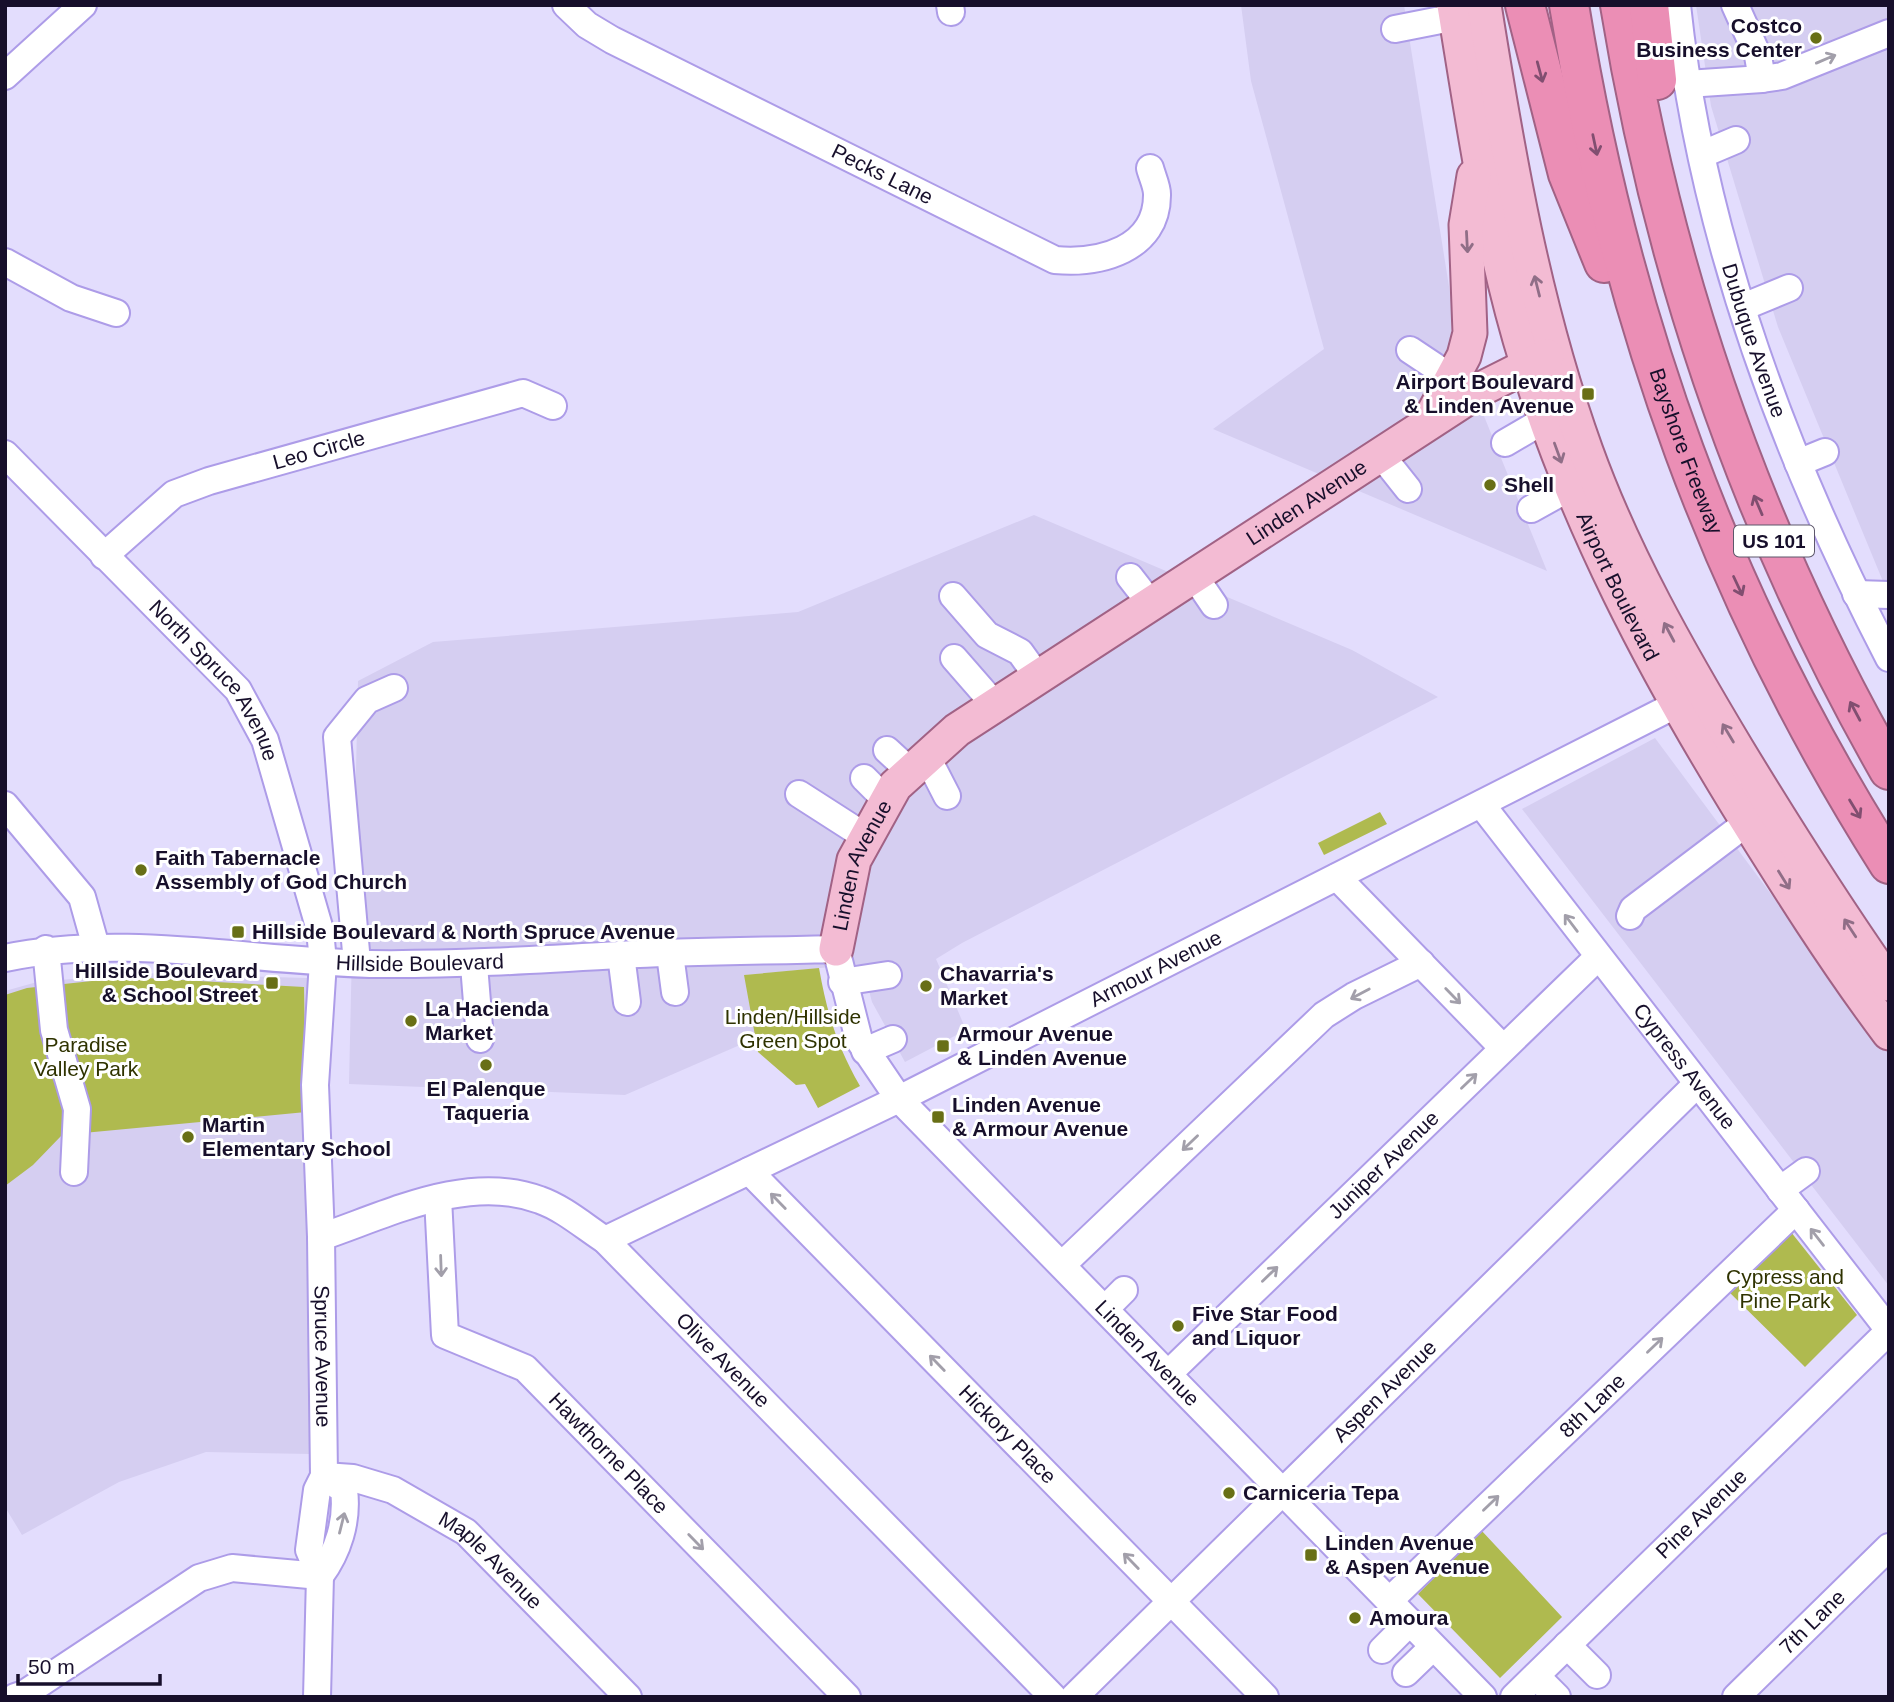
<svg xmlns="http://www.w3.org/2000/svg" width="1894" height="1702" viewBox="0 0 1894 1702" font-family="Helvetica,sans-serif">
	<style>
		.built { fill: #d5cef1 }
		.green { fill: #afba4f }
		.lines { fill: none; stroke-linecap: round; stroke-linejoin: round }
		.minor-casing { stroke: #ad9ce8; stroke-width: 30 }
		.major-casing { stroke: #a16285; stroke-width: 37 }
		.highway-casing { stroke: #a16285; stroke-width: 42 }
		.minor { stroke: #fff; stroke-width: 26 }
		.major { stroke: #f3bbd3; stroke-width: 33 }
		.highway { stroke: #eb8eb5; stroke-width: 38 }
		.oneway { stroke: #a29faa }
		.oneway2 { stroke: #814e70 }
		.oneway3 { stroke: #906e87 }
		.poi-dot { fill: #686f16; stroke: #fff; stroke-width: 2.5 }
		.labels { text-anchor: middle; stroke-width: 6; stroke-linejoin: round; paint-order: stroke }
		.shield { fill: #fff; stroke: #5d576b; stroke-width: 2 }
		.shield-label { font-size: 19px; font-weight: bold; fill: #170f2b }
		.poi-label { font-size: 21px; font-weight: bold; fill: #170f2b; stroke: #fff; text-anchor: start }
		.street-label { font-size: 21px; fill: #170f2b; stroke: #fff }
		.park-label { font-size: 21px; fill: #2f3300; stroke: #fff }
	</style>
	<rect width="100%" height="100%" fill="#e3ddfd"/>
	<path class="built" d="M1241 5H1404L1451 299V335L1547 571 1213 429 1324 349 1251 81Z
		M1696 5H1889V596L1778 327 1711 106Z
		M1034 515 1352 650 1438 697 962 943 936 959 966 1030 905 1062 872 1002 862 964 745 975 756 1038 625 1095 349 1084 358 681 433 642 798 612Z
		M1655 738 1889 1053V1286L1522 809Z
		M141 973 307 978 311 1454 206 1452 119 1482 22 1535 5 1507V991L37 982Z"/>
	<path class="green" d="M1380 812 1387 824 1324 855 1318 843Z
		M819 968C827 1013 837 1046 860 1086L818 1108 805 1084 796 1085 758 1052 744 975Z
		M129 977 304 987 306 1112 62 1135 33 1165 5 1186V995L27 988Z
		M1787 1227 1857 1315 1805 1367 1725 1288Z
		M1481 1530 1562 1617 1500 1678 1418 1594Z"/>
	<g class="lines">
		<defs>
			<g id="minor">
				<path id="s1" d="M566 5 587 25 612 40 1055 260C1099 264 1158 250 1157 194 1157 186 1152 176 1150 168"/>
				<path d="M950 5 951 12"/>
				<path id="s2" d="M1677 5C1701 233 1784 456 1889 658"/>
				<path d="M1395 29 1456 17"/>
				<path d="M5 76 83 5"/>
				<path d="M1762 79 1782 76 1889 33"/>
				<path d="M1687 84 1762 79 1758 56 1735 5"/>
				<path d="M1703 154 1736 140"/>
				<path d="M5 262 71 298 116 313"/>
				<path d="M1743 307 1789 288"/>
				<path d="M1410 350 1452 378"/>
				<path d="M1505 443 1546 419"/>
				<path id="s3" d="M5 454 238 690 265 740 320 930 323 962 315 1085 321 1237 324 1476 317 1490 309 1550 320 1576 317 1697"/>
				<path d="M1381 455 1408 489"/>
				<path d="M1798 463 1825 452"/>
				<path d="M1531 509 1571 487"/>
				<path id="s4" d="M104 556 174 494 209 481 523 393 553 406"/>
				<path d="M1130 577 1151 604"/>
				<path d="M1195 577 1214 605"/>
				<path d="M1856 594 1889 595"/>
				<path d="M953 596 987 635 1020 652 1038 677"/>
				<path d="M954 658 995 705"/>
				<path d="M887 750 911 772"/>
				<path d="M927 757 947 796"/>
				<path d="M864 778 887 801"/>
				<path d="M799 794 866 837"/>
				<path id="s5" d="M1481 804 1889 1330"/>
				<path d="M5 805 82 897 96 947"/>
				<path d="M1337 877 1503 1048"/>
				<path d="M1630 916 1633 909 1748 822"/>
				<path d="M46 949 54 1030 77 1109 74 1172"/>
				<path d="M670 954 675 992"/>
				<path d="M621 955 627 1002"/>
				<path id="s6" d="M5 958C121 933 251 961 370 964 453 965 535 960 619 955 691 951 764 951 836 949L859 1040 899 1099 1483 1697"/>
				<path d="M357 963 337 737 367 700 394 688"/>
				<path d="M474 965 480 1039"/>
				<path d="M842 982 888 975"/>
				<path d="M865 1051 893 1039"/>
				<path id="s7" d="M749 1171 1265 1697"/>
				<path d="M1780 1190 1806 1171"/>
				<path id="s8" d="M438 1198 445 1335 525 1368 847 1697"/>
				<path id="s9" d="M321 1237C389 1214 468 1173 540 1200 563 1208 585 1227 605 1240L1053 1697"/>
				<path id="s10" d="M605 1240 899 1099 1693 696"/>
				<path d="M1062 1265 1324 1015 1354 996 1421 963"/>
				<path d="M1105 1309 1124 1290"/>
				<path id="s11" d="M1169 1373 1598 957"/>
				<path id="s12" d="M324 1476 353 1478 393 1490 466 1532 628 1697"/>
				<path d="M320 1576C338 1552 348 1521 344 1490L324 1476"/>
				<path id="s13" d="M1389 1601 1796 1210"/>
				<path d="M1567 1645 1597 1675"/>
				<path d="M1382 1650 1410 1622"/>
				<path d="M1406 1673 1433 1647"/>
				<path d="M1536 1676 1557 1697"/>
				<path d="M15 1697 24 1694 199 1578 232 1568 320 1576"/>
				<path id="s14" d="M1074 1697 1696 1085"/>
				<path id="s15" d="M1514 1697 1889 1331"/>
				<path id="s16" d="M1736 1697 1889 1547"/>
			</g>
			<g id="major">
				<path id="s17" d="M1454 5C1474 127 1491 249 1528 366 1577 524 1652 666 1738 806 1786 883 1834 960 1889 1033"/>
				<path d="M1484 5C1508 156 1534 307 1586 451 1624 556 1680 654 1737 749 1785 828 1835 907 1889 984"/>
				<path d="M1428 423 1464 356 1470 333 1466 225 1474 176"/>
				<path id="s18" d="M836 949 854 860 895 786 957 730 1483 388 1547 356"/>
			</g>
			<g id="highway">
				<path d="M1525 5 1568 174 1604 263"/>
				<path id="s19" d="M1569 5C1620 318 1719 596 1889 864"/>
				<path d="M1620 5C1664 276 1753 532 1889 770"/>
				<path d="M1649 5 1657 80"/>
			</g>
		</defs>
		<use href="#minor" class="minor-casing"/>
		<use href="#major" class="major-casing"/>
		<use href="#highway" class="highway-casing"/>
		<use href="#minor" class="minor"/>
		<use href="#major" class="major"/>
		<use href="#highway" class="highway"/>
	</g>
	<defs><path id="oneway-shaft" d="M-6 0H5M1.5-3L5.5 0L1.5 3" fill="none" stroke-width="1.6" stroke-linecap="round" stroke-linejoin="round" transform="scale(1.75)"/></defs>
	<g class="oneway">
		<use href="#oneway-shaft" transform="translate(1826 59) rotate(-23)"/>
		<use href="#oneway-shaft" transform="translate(1571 923) rotate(-127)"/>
		<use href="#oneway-shaft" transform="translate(1360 994) rotate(152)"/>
		<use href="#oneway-shaft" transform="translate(1453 996) rotate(46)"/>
		<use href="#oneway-shaft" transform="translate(1469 1081) rotate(-44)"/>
		<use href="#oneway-shaft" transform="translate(1190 1143) rotate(136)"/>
		<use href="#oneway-shaft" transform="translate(778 1201) rotate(-134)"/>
		<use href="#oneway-shaft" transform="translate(1817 1237) rotate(-128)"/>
		<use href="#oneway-shaft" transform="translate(441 1266) rotate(88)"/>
		<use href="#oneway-shaft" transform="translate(1270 1274) rotate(-44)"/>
		<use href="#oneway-shaft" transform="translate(1655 1345) rotate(-44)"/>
		<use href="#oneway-shaft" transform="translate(937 1363) rotate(-134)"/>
		<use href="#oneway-shaft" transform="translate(1491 1503) rotate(-44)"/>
		<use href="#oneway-shaft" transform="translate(342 1523) rotate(-76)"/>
		<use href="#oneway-shaft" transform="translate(696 1542) rotate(46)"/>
		<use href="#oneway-shaft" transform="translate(1131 1561) rotate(-134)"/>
	</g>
	<g class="oneway2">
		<use href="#oneway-shaft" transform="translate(1540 72) rotate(75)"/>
		<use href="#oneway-shaft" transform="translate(1595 145) rotate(78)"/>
		<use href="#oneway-shaft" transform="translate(1758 505) rotate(-113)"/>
		<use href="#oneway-shaft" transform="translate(1738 586) rotate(65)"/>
		<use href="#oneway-shaft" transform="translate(1855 711) rotate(-118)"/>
		<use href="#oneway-shaft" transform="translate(1855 809) rotate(59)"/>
	</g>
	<g class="oneway3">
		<use href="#oneway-shaft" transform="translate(1467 242) rotate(87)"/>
		<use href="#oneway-shaft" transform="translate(1537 286) rotate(-104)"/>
		<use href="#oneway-shaft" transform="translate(1558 453) rotate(70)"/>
		<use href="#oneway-shaft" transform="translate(1669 632) rotate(-118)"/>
		<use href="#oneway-shaft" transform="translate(1728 733) rotate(-121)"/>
		<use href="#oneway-shaft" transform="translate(1784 880) rotate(58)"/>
		<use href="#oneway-shaft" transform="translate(1850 928) rotate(-123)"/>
	</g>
	<g class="poi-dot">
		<circle cx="1816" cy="38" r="7"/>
		<rect x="1581" y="387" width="14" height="14" rx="3.5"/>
		<circle cx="1490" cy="485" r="7"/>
		<circle cx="141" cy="870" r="7"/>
		<rect x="231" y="925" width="14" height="14" rx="3.5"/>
		<rect x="265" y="976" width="14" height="14" rx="3.5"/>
		<circle cx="926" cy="986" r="7"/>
		<circle cx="411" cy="1021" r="7"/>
		<rect x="936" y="1039" width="14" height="14" rx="3.5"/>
		<circle cx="486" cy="1065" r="7"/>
		<rect x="931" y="1110" width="14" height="14" rx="3.5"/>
		<circle cx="188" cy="1137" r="7"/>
		<circle cx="1178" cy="1326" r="7"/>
		<circle cx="1229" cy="1493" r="7"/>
		<rect x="1304" y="1548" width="14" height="14" rx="3.5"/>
		<circle cx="1355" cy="1618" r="7"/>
	</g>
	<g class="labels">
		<rect class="shield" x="1734" y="525.5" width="80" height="31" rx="5"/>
		<g class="shield-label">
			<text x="1774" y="548">US 101</text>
		</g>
		<g class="poi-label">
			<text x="1802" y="33" text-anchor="end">Costco<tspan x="1802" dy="24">Business Center</tspan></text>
			<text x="1574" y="389" text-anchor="end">Airport Boulevard<tspan x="1574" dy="24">&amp; Linden Avenue</tspan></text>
			<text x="1504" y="492">Shell</text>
			<text x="155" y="865">Faith Tabernacle<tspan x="155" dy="24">Assembly of God Church</tspan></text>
			<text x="252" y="939">Hillside Boulevard &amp; North Spruce Avenue</text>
			<text x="258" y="978" text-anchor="end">Hillside Boulevard<tspan x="258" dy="24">&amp; School Street</tspan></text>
			<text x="940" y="981">Chavarria's<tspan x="940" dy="24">Market</tspan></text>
			<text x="425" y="1016">La Hacienda<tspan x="425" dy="24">Market</tspan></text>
			<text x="957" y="1041">Armour Avenue<tspan x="957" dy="24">&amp; Linden Avenue</tspan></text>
			<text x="486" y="1096" text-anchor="middle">El Palenque<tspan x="486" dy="24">Taqueria</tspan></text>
			<text x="952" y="1112">Linden Avenue<tspan x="952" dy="24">&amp; Armour Avenue</tspan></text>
			<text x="202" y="1132">Martin<tspan x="202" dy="24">Elementary School</tspan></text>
			<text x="1192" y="1321">Five Star Food<tspan x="1192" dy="24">and Liquor</tspan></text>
			<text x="1243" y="1500">Carniceria Tepa</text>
			<text x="1325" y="1550">Linden Avenue<tspan x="1325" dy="24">&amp; Aspen Avenue</tspan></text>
			<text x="1369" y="1625">Amoura</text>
		</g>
		<g class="street-label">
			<text dy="7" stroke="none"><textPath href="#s1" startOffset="360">Pecks Lane</textPath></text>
			<text dy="7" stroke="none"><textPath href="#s2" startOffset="345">Dubuque Avenue</textPath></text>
			<text dy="7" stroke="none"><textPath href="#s4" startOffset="245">Leo Circle</textPath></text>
			<text dy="7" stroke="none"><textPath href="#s19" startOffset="462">Bayshore Freeway</textPath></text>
			<text dy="7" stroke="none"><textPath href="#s18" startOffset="676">Linden Avenue</textPath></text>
			<text dy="7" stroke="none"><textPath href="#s17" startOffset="607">Airport Boulevard</textPath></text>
			<text dy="7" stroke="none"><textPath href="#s3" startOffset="310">North Spruce Avenue</textPath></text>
			<text dy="7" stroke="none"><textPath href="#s18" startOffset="88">Linden Avenue</textPath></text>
			<text dy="7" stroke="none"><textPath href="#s6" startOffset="416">Hillside Boulevard</textPath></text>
			<text dy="7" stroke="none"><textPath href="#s10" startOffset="614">Armour Avenue</textPath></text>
			<text dy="7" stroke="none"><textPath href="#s5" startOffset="332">Cypress Avenue</textPath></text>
			<text dy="7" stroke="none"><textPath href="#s11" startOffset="299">Juniper Avenue</textPath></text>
			<text dy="7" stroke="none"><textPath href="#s6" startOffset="1353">Linden Avenue</textPath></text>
			<text dy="7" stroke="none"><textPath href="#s3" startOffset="1013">Spruce Avenue</textPath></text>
			<text dy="7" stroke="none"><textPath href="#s9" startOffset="472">Olive Avenue</textPath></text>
			<text dy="7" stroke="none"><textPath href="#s14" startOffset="436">Aspen Avenue</textPath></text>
			<text dy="7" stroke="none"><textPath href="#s13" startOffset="282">8th Lane</textPath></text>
			<text dy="7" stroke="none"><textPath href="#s7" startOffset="369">Hickory Place</textPath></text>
			<text dy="7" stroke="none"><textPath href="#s8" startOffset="343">Hawthorne Place</textPath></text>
			<text dy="7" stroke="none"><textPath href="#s15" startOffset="262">Pine Avenue</textPath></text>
			<text dy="7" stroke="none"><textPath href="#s12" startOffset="192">Maple Avenue</textPath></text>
			<text dy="7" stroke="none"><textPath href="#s16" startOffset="107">7th Lane</textPath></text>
		</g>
		<g class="park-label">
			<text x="793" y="1024">Linden/Hillside<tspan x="793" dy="24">Green Spot</tspan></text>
			<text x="86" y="1052">Paradise<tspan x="86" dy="24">Valley Park</tspan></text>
			<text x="1785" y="1284">Cypress and<tspan x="1785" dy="24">Pine Park</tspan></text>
		</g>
	</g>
	<rect width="1894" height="1702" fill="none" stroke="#170f2b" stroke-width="14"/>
	<path d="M18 1674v10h142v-10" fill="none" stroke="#170f2b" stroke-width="3.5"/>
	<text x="28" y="1674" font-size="21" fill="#170f2b" stroke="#ffffff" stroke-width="5" paint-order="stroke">50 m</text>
</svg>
